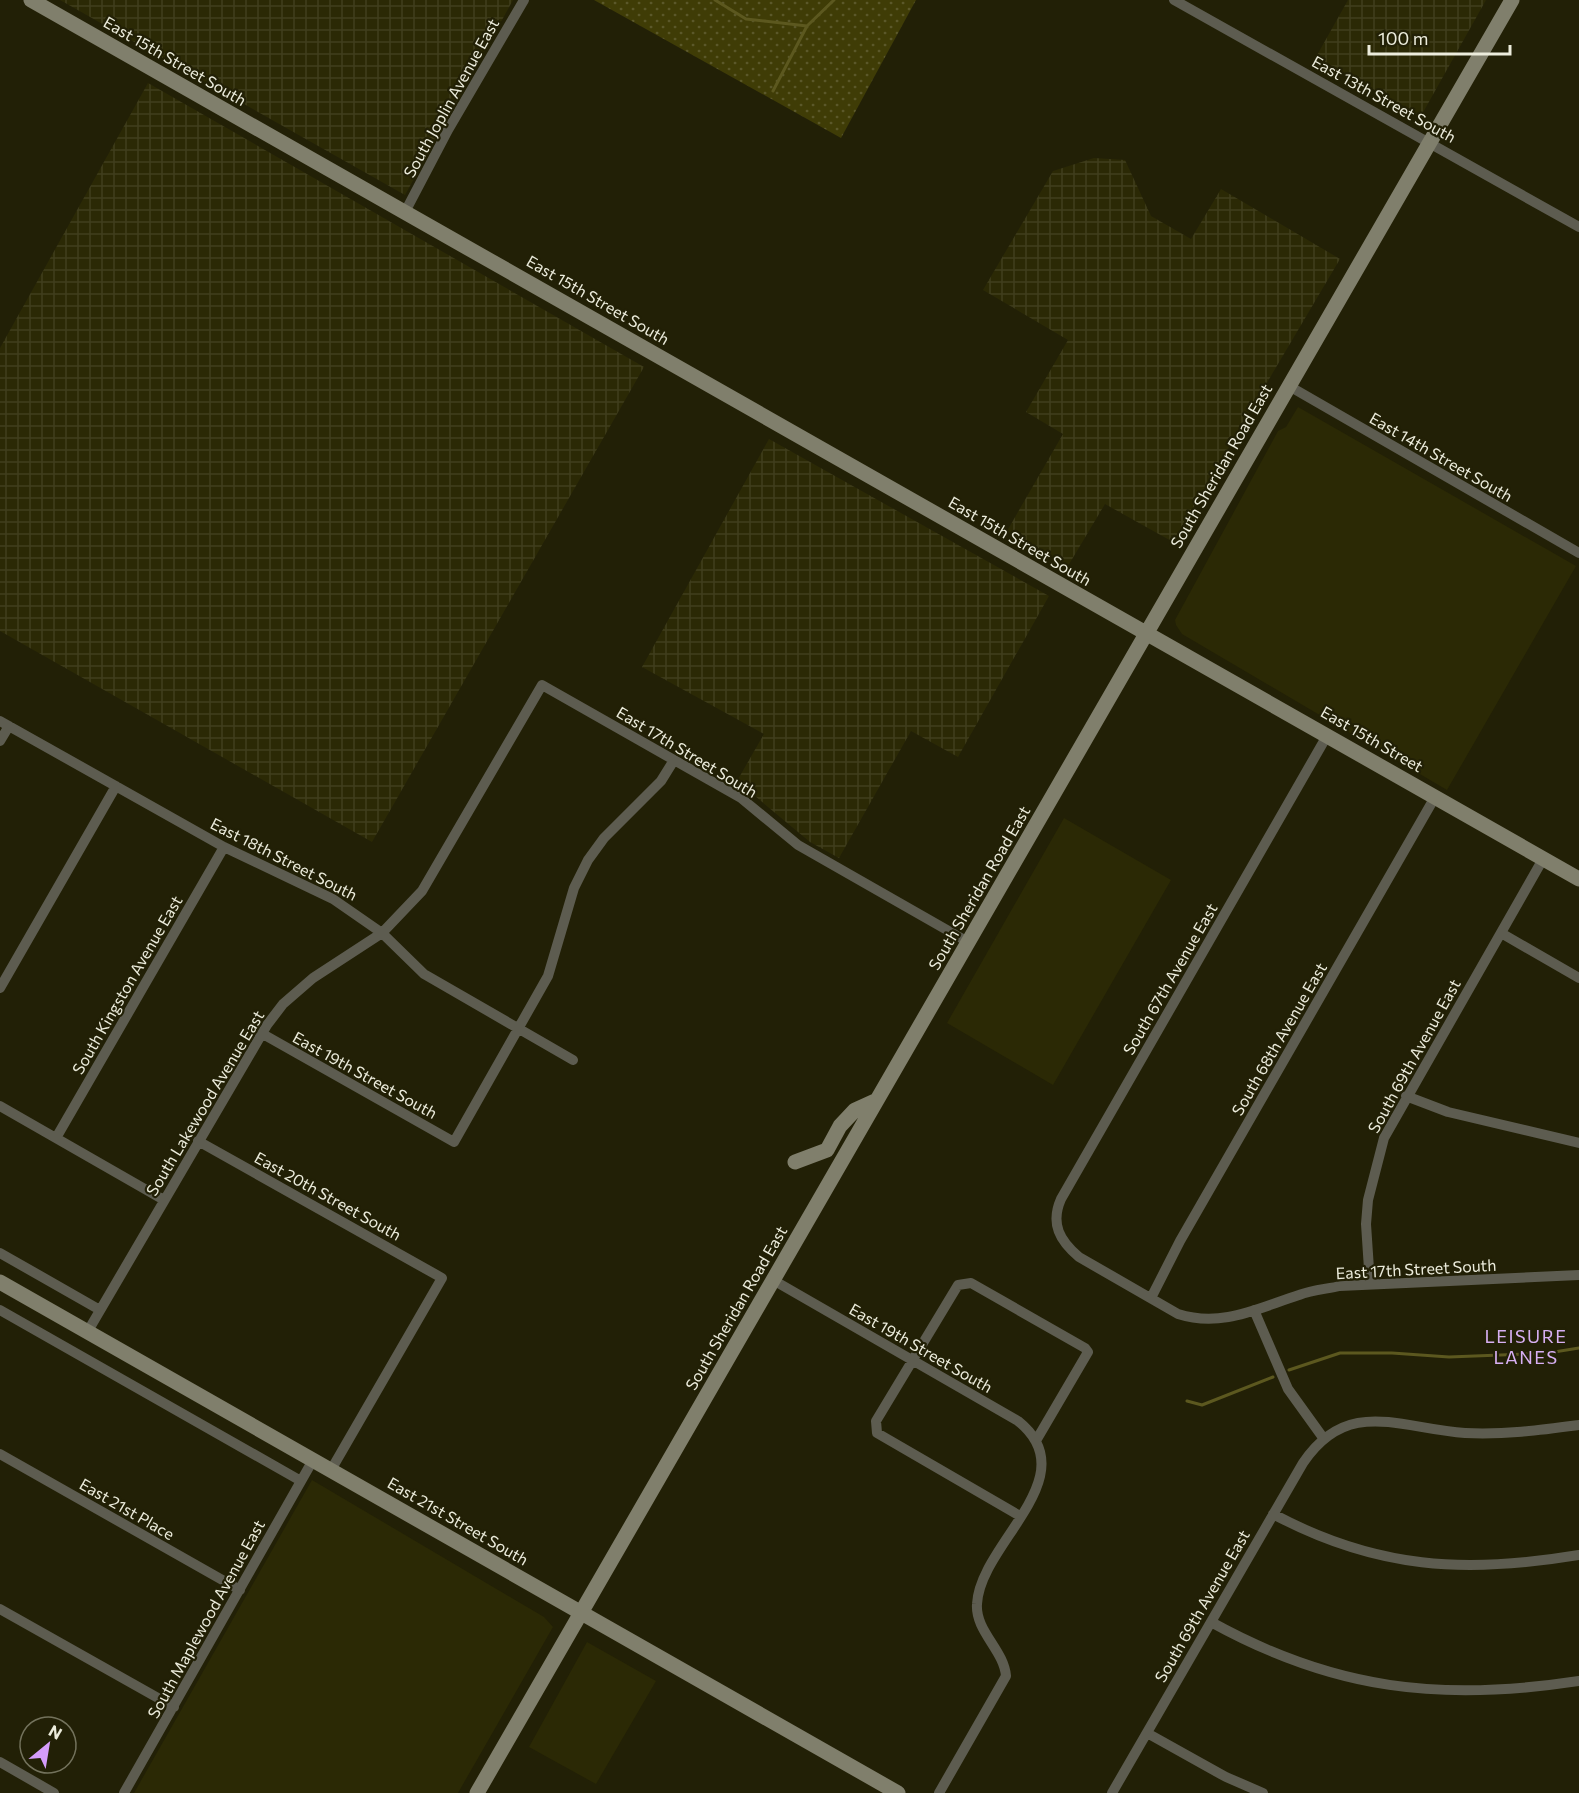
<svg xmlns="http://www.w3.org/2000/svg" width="1579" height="1793" viewBox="0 0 1579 1793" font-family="Commissioner,sans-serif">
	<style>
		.built { fill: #2b2905 }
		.industrial { fill: url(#industrial-grid) }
		.grass { fill: url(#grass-dots) }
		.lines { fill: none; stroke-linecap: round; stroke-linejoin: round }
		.stream { stroke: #5c581f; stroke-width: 3 }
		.street { stroke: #5d5c50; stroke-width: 10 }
		.secondary { stroke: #807f6c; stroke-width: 15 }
		.labels { text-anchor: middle; stroke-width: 4.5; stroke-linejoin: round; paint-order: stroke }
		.street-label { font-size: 16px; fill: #ececdc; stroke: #222006 }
		.neighbourhood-label { font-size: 18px; letter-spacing: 1.5px; fill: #d7aff2; stroke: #222006 }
	</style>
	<defs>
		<pattern id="industrial-grid" width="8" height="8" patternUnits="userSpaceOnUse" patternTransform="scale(1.5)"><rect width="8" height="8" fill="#2b2905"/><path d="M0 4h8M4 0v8" fill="none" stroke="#403e1d"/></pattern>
		<pattern id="grass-dots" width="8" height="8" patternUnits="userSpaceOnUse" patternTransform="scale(1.5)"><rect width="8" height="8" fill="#3f3c06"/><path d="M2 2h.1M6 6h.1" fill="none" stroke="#5b582a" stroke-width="1.8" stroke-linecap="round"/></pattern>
	</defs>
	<rect width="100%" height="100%" fill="#222006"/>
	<path class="built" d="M1298 407 1576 566 1447 790 1182 634 1176 625 1175 620 1278 431 1286 427Z
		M1064 818 1171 880 1053 1085 947 1023Z
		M312 1480 544 1617 553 1627 458 1793H134Z
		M587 1642 656 1681 596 1784 529 1747Z"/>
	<path class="industrial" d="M60 0H513L405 195Z
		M1348 0H1486L1421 116 1316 57Z
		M148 83 644 367 372 842 0 631V348Z
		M1094 158 1125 160 1151 216 1191 239 1221 189 1340 259 1173 542 1105 504 1068 566 1007 531 1063 434 1026 412 1068 340 983 290 1053 171Z
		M769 439 1049 596 958 757 911 731 839 858 810 842 737 781 764 734 642 667Z"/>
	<path class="grass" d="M594 0H916L841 138Z"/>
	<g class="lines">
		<path class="stream" d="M715 0 746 19 807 26
			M773 91 807 26 834 0
			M1289 1370 1340 1353H1392L1449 1357 1548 1353 1579 1348
			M1187 1401 1202 1405 1273 1377"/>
		<path class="street" d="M1174 0 1579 227
			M405 212 448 130 524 0
			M1289 386 1579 553
			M0 721 224 847 333 899 382 933 424 974 573 1060
			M1328 734 1061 1199C1050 1224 1060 1241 1079 1257L1178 1314C1222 1328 1258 1308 1299 1295 1312 1290 1327 1289 1340 1286L1579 1275
			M0 741 9 726
			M1501 933 1579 978
			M0 988 116 786
			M261 1033 454 1142 548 976 574 888 588 860 604 838 661 781 674 760
			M1406 1096 1448 1112 1579 1143
			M0 1106 164 1200
			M56 1138 224 847
			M198 1141 442 1278 331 1470
			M0 1253 100 1310
			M773 1280 1018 1421C1088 1477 980 1543 977 1604 975 1631 1004 1650 1006 1676L939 1793
			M1370 1284 1366 1224 1368 1200 1384 1138 1543 859
			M1151 1298 1180 1241 1435 797
			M0 1310 301 1481
			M1254 1310 1288 1389 1324 1439
			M88 1331 267 1025 283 1004 313 978 382 933 422 891 542 685 741 798 798 845 968 942
			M0 1454 240 1590
			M1273 1514C1376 1569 1465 1574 1579 1555
			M1020 1516 877 1433 876 1421 958 1285 971 1283 1085 1348 1088 1352 1037 1439
			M0 1609 174 1707
			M1211 1622C1334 1690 1441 1702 1579 1681
			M1147 1733 1226 1777 1263 1793
			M0 1762 54 1793
			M124 1793 313 1460
			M1112 1793 1303 1463C1348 1396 1401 1429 1465 1433 1504 1435 1541 1430 1579 1425"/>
		<path class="secondary" d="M31 0 1579 879
			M795 1162 827 1150 840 1126 855 1110 877 1100
			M0 1282 898 1793
			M477 1793 1512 0"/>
	</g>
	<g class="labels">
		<g class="street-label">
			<text transform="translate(175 61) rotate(30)" y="6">East 15th Street South</text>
			<text transform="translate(451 98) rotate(-61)" y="6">South Joplin Avenue East</text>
			<text transform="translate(1384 99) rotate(29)" y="6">East 13th Street South</text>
			<text transform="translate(598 300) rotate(30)" y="6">East 15th Street South</text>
			<text transform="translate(1441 457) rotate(30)" y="6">East 14th Street South</text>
			<text transform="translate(1221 466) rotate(-60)" y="6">South Sheridan Road East</text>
			<text transform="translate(1020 541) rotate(30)" y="6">East 15th Street South</text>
			<text transform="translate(1372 739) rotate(30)" y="6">East 15th Street</text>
			<text transform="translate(687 752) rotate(31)" y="6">East 17th Street South</text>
			<text transform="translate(284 859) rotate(27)" y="6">East 18th Street South</text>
			<text transform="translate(979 888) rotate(-60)" y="6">South Sheridan Road East</text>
			<text transform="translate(1170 979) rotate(-60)" y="6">South 67th Avenue East</text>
			<text transform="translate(127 985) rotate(-60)" y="6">South Kingston Avenue East</text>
			<text transform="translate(1279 1039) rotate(-60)" y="6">South 68th Avenue East</text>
			<text transform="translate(1414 1056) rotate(-61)" y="6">South 69th Avenue East</text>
			<text transform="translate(365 1075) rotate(29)" y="6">East 19th Street South</text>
			<text transform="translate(205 1103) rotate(-59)" y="6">South Lakewood Avenue East</text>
			<text transform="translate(328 1196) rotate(29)" y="6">East 20th Street South</text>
			<text transform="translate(1416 1269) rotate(-3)" y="6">East 17th Street South</text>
			<text transform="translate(736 1308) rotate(-60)" y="6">South Sheridan Road East</text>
			<text transform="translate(921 1348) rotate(30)" y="6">East 19th Street South</text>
			<text transform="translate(127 1509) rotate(30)" y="6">East 21st Place</text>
			<text transform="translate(458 1521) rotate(30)" y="6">East 21st Street South</text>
			<text transform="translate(1202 1606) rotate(-60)" y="6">South 69th Avenue East</text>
			<text transform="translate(206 1619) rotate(-61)" y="6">South Maplewood Avenue East</text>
		</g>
		<g class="neighbourhood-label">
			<text x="1526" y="1343">LEISURE<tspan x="1526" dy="21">LANES</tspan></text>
		</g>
	</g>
	<g transform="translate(48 1745) rotate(30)"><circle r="28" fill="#222006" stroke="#73725c" stroke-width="1.5"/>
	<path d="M0-4.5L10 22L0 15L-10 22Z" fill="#d59cfb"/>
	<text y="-9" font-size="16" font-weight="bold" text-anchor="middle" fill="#ececdc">N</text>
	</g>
	<path d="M1369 45v9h141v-9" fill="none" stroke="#ececdc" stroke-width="3"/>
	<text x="1378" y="45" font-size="18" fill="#ececdc" stroke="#222006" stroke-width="4.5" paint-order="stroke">100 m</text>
</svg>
